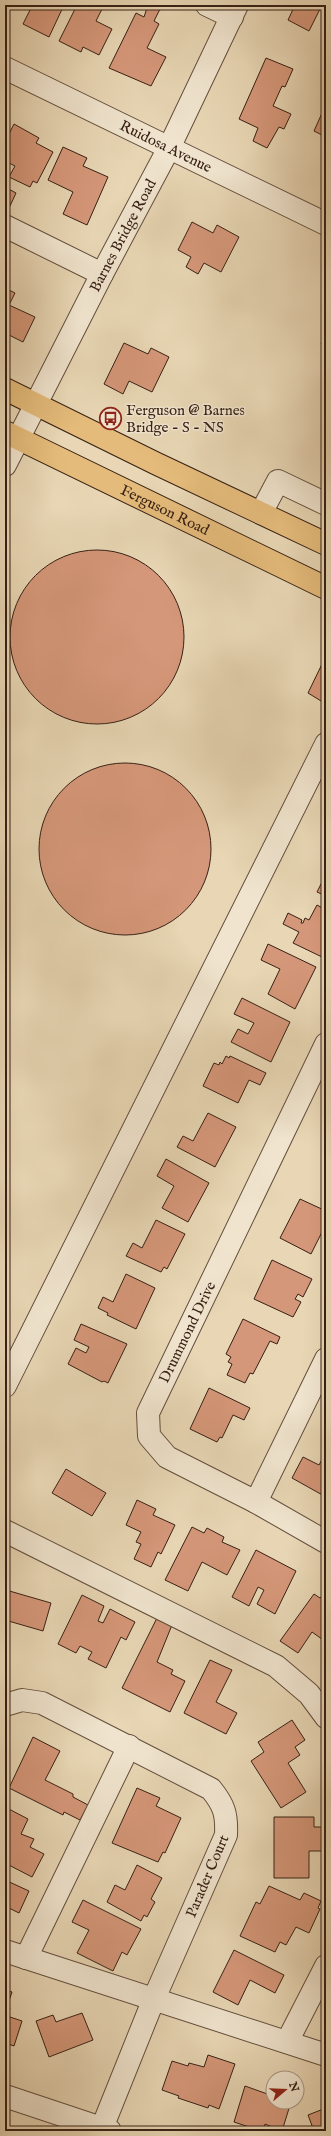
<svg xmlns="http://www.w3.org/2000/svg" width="331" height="2136" viewBox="0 0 331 2136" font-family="'IM FELL English',serif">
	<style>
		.building { fill: #d59779; stroke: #372015 }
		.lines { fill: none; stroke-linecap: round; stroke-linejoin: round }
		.minor-casing { stroke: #634e3d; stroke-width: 24 }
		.major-casing { stroke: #372015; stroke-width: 24 }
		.minor { stroke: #f0e4ce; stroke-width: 22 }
		.major { stroke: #e4bb7a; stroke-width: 22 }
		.labels { text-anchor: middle; stroke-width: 3; stroke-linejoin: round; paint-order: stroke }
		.street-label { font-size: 15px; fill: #372015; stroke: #f0e4ce }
		.poi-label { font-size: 15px; fill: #372015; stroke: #f0e4ce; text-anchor: start }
	</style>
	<rect width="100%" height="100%" fill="#e8d6b4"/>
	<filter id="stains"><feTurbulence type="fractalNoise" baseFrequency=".005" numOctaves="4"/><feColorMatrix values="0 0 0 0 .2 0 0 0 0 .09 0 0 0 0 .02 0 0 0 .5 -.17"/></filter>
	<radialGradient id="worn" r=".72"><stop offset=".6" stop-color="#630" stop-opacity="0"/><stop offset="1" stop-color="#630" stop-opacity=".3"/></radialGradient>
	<path class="building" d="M20 5H64L49 37 23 24 30 10Z
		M77 5H104L96 21 112 29 99 55 83 47 81 52 59 41Z
		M148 5H162L154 21 159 24 147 48 166 57 151 86 109 68 136 13 144 17Z
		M295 5H322L309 31 288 20Z
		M266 58 293 69 285 87 282 86 273 106 291 114 284 129 279 127 267 148 253 141 258 128 239 119Z
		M326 104V133L324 136 314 131Z
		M14 124 39 138 36 143 53 152 37 183 33 181 30 187 9 177 15 166 5 161V147L10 138 8 136Z
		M63 147 87 158 83 166 108 177 87 225 63 214 73 192 48 180Z
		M5 187 16 193 10 206 5 204Z
		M192 222 213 233 217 225 239 237 221 272 204 263 198 274 186 267 191 257 178 250Z
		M5 288 15 293 9 305 35 317 23 342 5 333Z
		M326 333V347L321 344Z
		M124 343 148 354 151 348 169 357 152 392 129 381 123 394 104 384Z
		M10 637a87 87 0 1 1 174 0a87 87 0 1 1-174 0Z
		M323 662 326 663V704L308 693Z
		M39 849a86 86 0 1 1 172 0a86 86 0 1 1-172 0Z
		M326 874V896L317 892Z
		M317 905 326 910V949L322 957 293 943 299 932 283 924 288 913 302 920 301 923H303L305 918 309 920Z
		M268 944 316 967 295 1009 268 994 280 969 261 960Z
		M242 998 290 1022 271 1062 231 1042 238 1029 248 1034 254 1023 234 1014Z
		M226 1056 229 1058 230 1056 266 1073 260 1085 249 1080 238 1103 203 1086 214 1063 219 1065 220 1062 222 1064Z
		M208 1113 236 1127 215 1167 177 1147 183 1136 193 1141Z
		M166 1159 209 1183 188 1222 162 1208 174 1186 157 1176Z
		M300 1199 326 1211V1224L311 1254 280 1238Z
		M156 1220 185 1234 167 1269 164 1267 161 1272 126 1256 133 1243 142 1248Z
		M272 1260 312 1279 303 1297 298 1294 295 1299 301 1302 293 1317 254 1299Z
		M126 1274 155 1288 136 1329 107 1315 108 1313 98 1308 103 1297 113 1302Z
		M243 1319 280 1337 277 1344 270 1341 253 1374 250 1373 245 1383 227 1375 232 1364 228 1362 231 1357 226 1354Z
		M81 1324 127 1344 108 1383 104 1381 102 1382 68 1364 76 1348 86 1353 89 1347 74 1340Z
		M209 1388 250 1408 244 1420 233 1415 222 1438 220 1437 217 1442 190 1429Z
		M326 1452V1497L292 1478 303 1457 319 1465Z
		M66 1469 106 1493 92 1516 52 1493Z
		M137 1500 156 1509 153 1515 175 1525 161 1554 158 1552 151 1567 134 1559 141 1544 136 1542 141 1532 126 1525Z
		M192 1527 204 1533 207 1528 224 1537 222 1542 240 1550 227 1575 202 1562 188 1591 165 1580Z
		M256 1550 296 1571 275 1614 257 1604 264 1590 258 1587 249 1606 232 1597Z
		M6 1590 51 1603 43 1631 5 1620Z
		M314 1594 320 1598 323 1595 326 1597V1642L312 1632 298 1653 280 1641Z
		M82 1595 104 1606 98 1621 103 1623 110 1609 135 1622 126 1640 121 1637 106 1668 88 1659 92 1652 80 1646 76 1653 58 1644Z
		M157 1618 172 1625 157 1662 173 1670 171 1674 185 1681 170 1712 122 1688Z
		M210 1660 232 1670 216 1702 237 1713 226 1734 184 1713Z
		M292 1720 305 1740 295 1747 300 1755 288 1763 306 1792 281 1808 251 1761 264 1752 258 1742Z
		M33 1737 60 1751 45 1780 73 1794V1797L88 1805 80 1820 64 1812 63 1815 9 1788Z
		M137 1788 160 1798 156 1806 181 1818 165 1853 163 1852 158 1862 112 1843Z
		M5 1807 28 1819 21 1834 34 1839 30 1847 44 1854 32 1877 5 1863Z
		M274 1817H314V1827H326V1851H309V1878H274Z
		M137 1865 162 1878 151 1899 155 1902 147 1917 144 1915 141 1921 107 1902 115 1885 125 1890Z
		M5 1880 29 1891 19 1913 5 1906Z
		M269 1886 300 1900 304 1893 321 1901 318 1908 320 1909 309 1933 296 1927 286 1945 280 1942 275 1952 240 1936 256 1902 260 1904Z
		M83 1900 141 1929 127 1955 122 1952 113 1971 77 1953 89 1930 72 1922Z
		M234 1950 284 1975 275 1993 250 1980 238 2005 213 1992Z
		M5 1989 12 1992 7 2007 10 2008 7 2016 22 2021 14 2046 5 2043Z
		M82 2013 93 2040 49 2057 36 2021 53 2015 56 2022Z
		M208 2055 235 2064 219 2109 209 2105 208 2108 178 2098 179 2096 162 2090 172 2061 188 2066 189 2063 204 2067Z
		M245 2086 273 2096V2102H291L282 2131 265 2124 264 2131H261L234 2122Z
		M326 2108V2131H314L308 2115Z"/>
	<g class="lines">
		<defs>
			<g id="minor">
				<path d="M207 5 232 17"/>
				<path id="s1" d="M5 68 326 224"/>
				<path d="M5 226 102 274"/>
				<path id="s2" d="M5 465 102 274 169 148 237 5"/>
				<path d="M261 513 278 481 326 504"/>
				<path d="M326 1044 148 1413 149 1436 167 1457 256 1502 326 1542"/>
				<path d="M5 1386 326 744"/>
				<path d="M256 1502 326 1359"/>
				<path d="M5 1531 276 1666 309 1694 326 1717"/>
				<path d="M5 1705 22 1700 42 1703 211 1789C224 1805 227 1814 226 1835L153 2001 102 2128"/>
				<path d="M5 1951 326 2055"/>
				<path d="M26 1958 129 1746"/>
				<path d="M287 2042 326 1966"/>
				<path d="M5 2096 110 2131"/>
			</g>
			<g id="major">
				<path d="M5 389 155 463 326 544"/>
				<path id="s3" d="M5 432 326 588"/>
			</g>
		</defs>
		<use href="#minor" class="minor-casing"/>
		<use href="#major" class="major-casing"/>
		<use href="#minor" class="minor"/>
		<use href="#major" class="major"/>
	</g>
	<defs>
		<symbol id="bus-ring" viewBox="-11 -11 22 22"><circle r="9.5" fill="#f0e4ce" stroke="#8f2418" stroke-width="1.5"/><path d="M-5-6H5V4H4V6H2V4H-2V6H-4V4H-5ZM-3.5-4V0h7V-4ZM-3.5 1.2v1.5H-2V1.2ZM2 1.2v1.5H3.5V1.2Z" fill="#8f2418"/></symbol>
	</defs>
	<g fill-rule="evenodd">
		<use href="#bus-ring" x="98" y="406" width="25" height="25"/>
	</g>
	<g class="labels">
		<g class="street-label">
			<text dy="5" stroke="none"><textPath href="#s1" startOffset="179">Ruidosa Avenue</textPath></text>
			<text dy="5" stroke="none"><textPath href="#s2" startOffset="258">Barnes Bridge Road</textPath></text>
			<text dy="5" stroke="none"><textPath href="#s3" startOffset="178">Ferguson Road</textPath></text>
			<text transform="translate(187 1332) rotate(-64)" y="5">Drummond Drive</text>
			<text transform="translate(207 1876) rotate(-67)" y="5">Parader Court</text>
		</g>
		<g class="poi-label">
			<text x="126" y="415">Ferguson @ Barnes<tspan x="126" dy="17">Bridge - S - NS</tspan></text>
		</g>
	</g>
	<rect width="331" height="2136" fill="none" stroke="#e8d6b4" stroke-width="20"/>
	<rect x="6" y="6" width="319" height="2124" fill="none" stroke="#372015" stroke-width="2"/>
	<rect x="10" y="10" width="311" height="2116" fill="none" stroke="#372015"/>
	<g transform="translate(285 2090) rotate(71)"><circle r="19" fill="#f0e4ce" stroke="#a69684"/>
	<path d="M0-3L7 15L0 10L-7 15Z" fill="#8f2418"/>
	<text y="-6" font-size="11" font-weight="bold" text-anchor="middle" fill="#372015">N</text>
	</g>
	<rect width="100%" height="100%" filter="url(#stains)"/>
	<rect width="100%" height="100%" fill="url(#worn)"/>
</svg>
